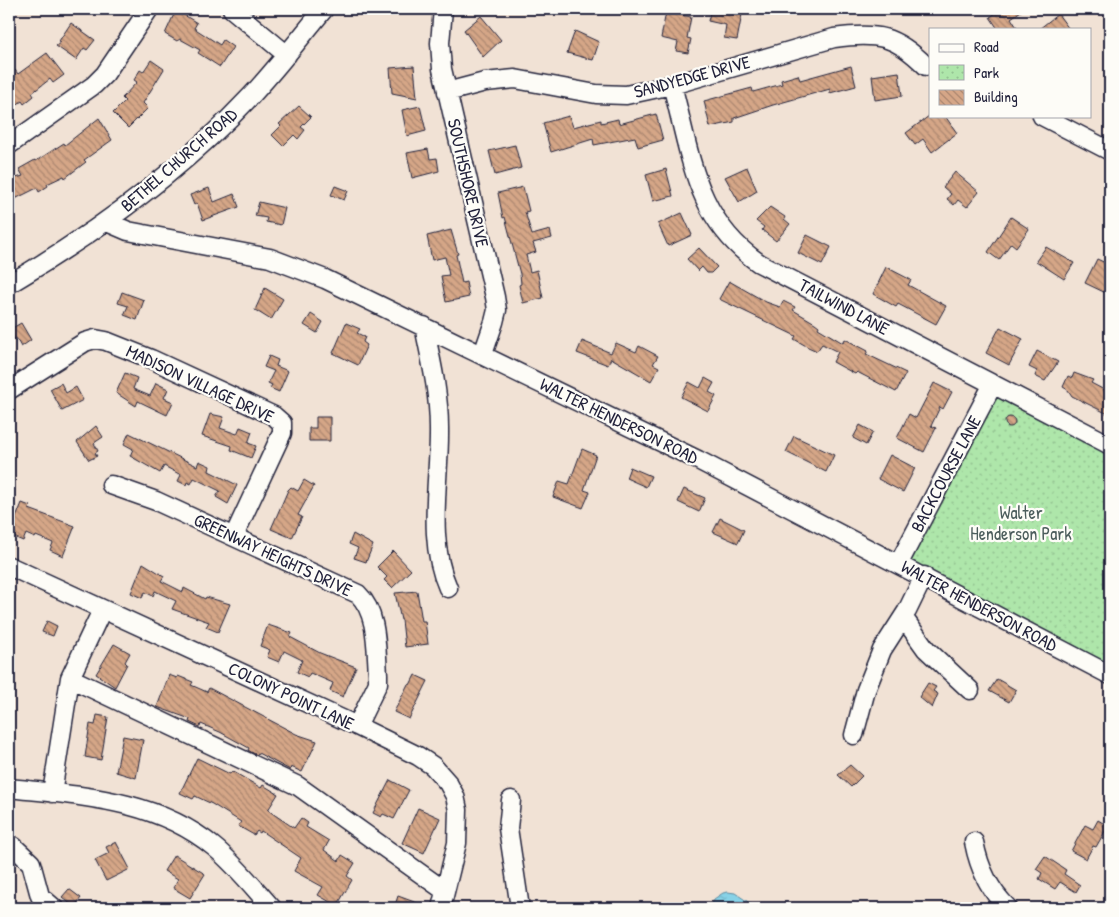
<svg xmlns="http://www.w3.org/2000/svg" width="1119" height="917" viewBox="0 0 1119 917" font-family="'Patrick Hand',sans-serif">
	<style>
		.park { fill: url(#park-dots); stroke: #688472 }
		.water { fill: url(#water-ripples); stroke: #5f8ca2 }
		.building { fill: url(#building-back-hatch); stroke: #22223b }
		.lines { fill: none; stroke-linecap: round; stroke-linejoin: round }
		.minor-casing { stroke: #22223b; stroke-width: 21 }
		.minor { stroke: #fdfcf7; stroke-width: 18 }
		.labels { text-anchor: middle; stroke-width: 4.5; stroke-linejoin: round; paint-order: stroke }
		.street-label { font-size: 18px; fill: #22223b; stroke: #fdfcf7 }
		.park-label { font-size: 18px; fill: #4c5d5c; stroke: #fdfcf7 }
	</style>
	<defs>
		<pattern id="park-dots" width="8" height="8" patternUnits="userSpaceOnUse" patternTransform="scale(1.25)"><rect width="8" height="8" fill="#aee6aa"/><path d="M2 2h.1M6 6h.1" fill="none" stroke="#95c593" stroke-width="1.8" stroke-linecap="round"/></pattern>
		<pattern id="water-ripples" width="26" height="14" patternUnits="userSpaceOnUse" patternTransform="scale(1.25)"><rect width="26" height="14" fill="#87d2e7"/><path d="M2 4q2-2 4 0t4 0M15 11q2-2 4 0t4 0" fill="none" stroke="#74b4c7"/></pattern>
		<pattern id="building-back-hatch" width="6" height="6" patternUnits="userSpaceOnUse" patternTransform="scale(1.25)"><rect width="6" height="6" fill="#d5a687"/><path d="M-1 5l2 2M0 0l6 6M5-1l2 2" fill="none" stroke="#ac8770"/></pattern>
	</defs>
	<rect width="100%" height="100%" fill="#f1e2d5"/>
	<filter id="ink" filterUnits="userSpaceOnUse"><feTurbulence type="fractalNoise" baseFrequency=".02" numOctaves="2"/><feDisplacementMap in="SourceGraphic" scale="10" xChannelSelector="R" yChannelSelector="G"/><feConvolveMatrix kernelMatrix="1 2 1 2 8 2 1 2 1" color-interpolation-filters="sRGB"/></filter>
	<g filter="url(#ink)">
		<path class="park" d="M993 385 1110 445V674L899 563Z"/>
		<path class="water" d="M728 892 735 893 757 908H711L714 899 723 893Z"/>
		<path class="building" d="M711 9H743L737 40 724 38 726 25 708 21Z
			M1002 9H1024L1011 18 1018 29H998L990 17Z
			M176 10 197 23 194 28 220 45 223 40 233 47 220 67 198 53 200 50 180 39 177 41 165 34Z
			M666 12 691 17 687 38 691 39 688 53 676 51 678 42 661 38Z
			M1058 14 1069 29H1039Z
			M481 16 501 40 483 57 464 30Z
			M71 23 95 40 87 50 84 48 76 60 56 46 61 42 59 41Z
			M575 31 599 42 593 60 567 53Z
			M47 53 64 75 53 83 50 79 32 93 34 96 24 104 22 101 9 110V74L15 70 18 74Z
			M151 60 164 69 143 103 148 108 128 128 113 113 125 101 122 98 137 82 134 80 140 70 143 72Z
			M414 66 417 98 392 93 390 68Z
			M851 66 856 86 830 93V89L773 105 734 118V122L710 127 704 101 752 88 753 92 782 84 781 80 798 75 800 80Z
			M899 72 902 96 875 100 872 76Z
			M299 106 311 117 301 127 305 130 298 139 294 135 283 146 272 135 281 126 279 124Z
			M420 106 426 131 407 136 402 110Z
			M656 114 663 140 638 147 635 137 594 145 593 139 551 152 543 123 569 116 573 127 601 120V123L618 119 619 124Z
			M929 116H945L957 133 932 152 923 139 915 145 906 133Z
			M99 118 112 140 84 160 86 162 65 178 64 176 47 184 48 186 39 192 37 188 9 202V180L23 176 19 169 35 160 36 161 64 143 65 145Z
			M515 145 521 168 495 175 489 151Z
			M428 149 430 159 437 158 439 171 412 178 407 153Z
			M747 167 757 191 739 202 725 177Z
			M666 169 673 196 653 201 646 175Z
			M955 172 979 192 967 207 958 200 954 205 947 199 951 194 943 187Z
			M335 186 348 191 344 200 331 195Z
			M523 187 529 211 525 212 532 235 550 230 552 238 533 243 536 252 526 255 530 272 537 270 543 298 523 303 519 285 521 284 520 274 505 217 503 218 498 193Z
			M209 188 214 202 234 194 239 207 203 220 197 203 194 205 190 195Z
			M259 202 285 208 281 225 266 222 267 218 255 216Z
			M770 207 785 217 784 219 790 224 776 241 762 230 764 227 756 221Z
			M682 213 692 235 668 246 658 224Z
			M1011 217 1029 229 1016 247 1011 243 999 260 988 252Z
			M451 230 458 254 456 255 462 283 466 282 469 297 446 302 441 276 449 275 445 257 432 260 427 236Z
			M807 235 831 247 822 265 798 253Z
			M1046 247 1074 263 1064 279 1036 261Z
			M699 248 717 267 711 273H707L702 267 698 271 687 259Z
			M1097 259 1110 265 1106 273 1110 275V295L1085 283Z
			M886 267 911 280 908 285 946 306 936 324 898 304 896 307 873 294Z
			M729 281 766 302 780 307 783 301 795 307 793 310 815 323 819 326 818 328 843 343 845 339 868 351 866 354 906 373 896 392 857 372 855 374 833 362 838 352 822 344 817 351 808 347 794 339 796 336 719 299Z
			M265 288 283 299 271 320 255 310Z
			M122 292 144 300 137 320 124 315 128 306 118 303Z
			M311 314 323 322 317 333 304 325Z
			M21 323 31 340 21 347 16 338 9 342V330Z
			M346 323 360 329 357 333 365 337 363 342 367 345 358 365 333 353Z
			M1000 327 1023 339 1009 365 986 353Z
			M582 341 611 353 616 343 636 352 639 346 658 356 653 364 659 367 651 381 611 358 608 365 577 353Z
			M1037 351 1058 362 1045 381 1035 376 1037 371 1029 367Z
			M269 356 278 360 276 366 288 371 279 392 270 388 272 385 268 383 274 371 264 367Z
			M125 373 137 378 133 389 150 396 156 383 168 389 164 398 173 402 167 415 138 401 136 406 116 393Z
			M1074 373 1093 380 1091 383 1110 393V415L1072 396 1068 390 1063 387 1068 376 1072 378Z
			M705 378 714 383 709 392 716 396 708 411 681 397 689 382 700 388Z
			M61 383 66 393 76 387 83 400 62 411 50 389Z
			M934 383 952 392 943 409 940 407 931 426 936 428 924 452 897 438 909 414 916 418Z
			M210 414 224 417 220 428 237 434 240 427 252 432 248 443 256 446 251 458 231 450 232 446 202 436Z
			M1005 422a5 5 0 1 1 10 0a5 5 0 1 1-10 0Z
			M316 417H330V441H309V428H316Z
			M860 425 873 432 866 445 853 438Z
			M96 426 103 437 94 443 98 451 95 453 97 456 89 460 77 442Z
			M129 433 197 466 199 461 210 466 209 471 237 485 228 504 216 497 220 491 194 478 191 484 187 482 186 485 178 481 181 475 164 466 160 473 130 456 133 449 124 444Z
			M794 436 834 455 826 472 786 452Z
			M582 449 596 455 584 490 590 492 583 508 553 497 559 481 569 484Z
			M890 455 915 468 903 492 878 479Z
			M630 467 651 476 646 487 626 478Z
			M304 480 314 486 298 515 302 517 292 538 271 529 288 490 291 487 298 491Z
			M684 489 705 498 699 512 678 502Z
			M22 503 30 506 29 509 75 526 63 556 50 550 53 543 36 536 35 538 26 534 23 541 9 535Z
			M720 518 744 530 738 543 713 532Z
			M353 534 373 545 366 562 354 558 358 548 349 544Z
			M393 551 411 570 392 588 384 580 387 577 377 567Z
			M143 563 164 576 161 581 183 592 184 588 205 599 206 597 230 604 218 632 206 627 209 622 172 609 176 601 155 591 153 596 145 592 142 598 131 593Z
			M417 591 422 621H425L428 644 405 647 402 620H401L395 593Z
			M47 621 57 626 53 636 42 632Z
			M268 625 292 633 290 637 320 653 356 667 343 697 330 691 333 683 310 673 308 677 297 672 302 660 284 651 279 662 267 657 270 650 260 646Z
			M114 644 130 653 125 662 127 664 115 687 96 674Z
			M169 675 177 678 178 676 193 682 191 685 207 692 209 688 296 734 317 741 302 772 291 767 290 770 258 753 257 755 251 752 248 750 249 748 220 732 201 724 200 727 189 722 190 719 157 707Z
			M415 675 428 681 409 719 394 712 408 684 410 685Z
			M997 679 1016 690 1009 702 989 691Z
			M928 683 936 687 933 691 938 694 932 708 919 697Z
			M97 715 108 717 101 760 85 757 90 724 95 725Z
			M123 736 143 740 136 778 116 772Z
			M197 758 230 774 232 771 261 788 263 785 278 794 268 810 272 813 294 828 301 818 308 823 306 827 329 841 324 850 339 861 342 855 355 863 347 876 352 880 337 906 318 895 323 887 294 871 301 858 261 831 260 833 257 831 254 835 238 826 241 822 212 804 195 796 193 799 180 793Z
			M850 765 862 776 851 787 838 775Z
			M390 780 409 790 394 819 383 814 381 817 373 813Z
			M418 808 440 818 424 853 402 843Z
			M1098 820 1108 826 1096 847 1093 846 1086 859 1071 851 1085 825 1093 829Z
			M116 842 130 869 106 881 95 860 109 853 106 847Z
			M174 855 205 874 190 898 173 888 178 879 164 871Z
			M1045 856 1066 870 1064 874 1080 885 1076 892 1060 882 1055 889 1039 879 1042 873 1036 869Z
			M69 889 81 898 74 907 62 897Z
			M398 896 428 907V908H394Z"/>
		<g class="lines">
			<defs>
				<path id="minor" d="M232 9 287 55
					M443 9 440 43 442 69 495 297 497 310 494 322 483 354
					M672 85C691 155 695 219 759 263L1110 445
					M447 92 485 82 515 79 596 94 626 95 672 85 834 38C877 32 895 35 926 66
					M1042 116 1110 151
					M9 145 94 85 105 74 149 9
					M107 222 128 231 270 258 325 279 698 460 1110 675
					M9 284C97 232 181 171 251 96 277 68 300 38 324 9
					M424 326C431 360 439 393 439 428 440 480 426 539 448 588
					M9 390 85 342 95 339 106 341 151 359 274 416 282 423V433L234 536
					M111 485 156 501 358 594C378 613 376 649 378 674V683L357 726
					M899 563 993 384
					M9 566 357 726 418 756 433 766 448 783 455 796 458 810 457 843 441 908
					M903 617 926 649 970 690
					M70 678 298 786 445 891
					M854 735 866 690 882 650 907 611 924 576
					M9 788C81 796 156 799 214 847 236 865 254 888 272 908
					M52 793 70 678 102 610
					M511 800 508 828 520 908
					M974 842C979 868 989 890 1008 908
					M9 846H13L31 863 40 896 54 908"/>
			</defs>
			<use href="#minor" class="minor-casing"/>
			<use href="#minor" class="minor"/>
		</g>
	</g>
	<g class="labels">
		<g class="street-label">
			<text transform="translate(692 77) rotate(-15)" y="6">SANDYEDGE DRIVE</text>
			<text transform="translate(179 160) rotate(-41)" y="6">BETHEL CHURCH ROAD</text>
			<text transform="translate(468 183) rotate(77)" y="6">SOUTHSHORE DRIVE</text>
			<text transform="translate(844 307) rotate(28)" y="6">TAILWIND LANE</text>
			<text transform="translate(200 384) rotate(25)" y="6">MADISON VILLAGE DRIVE</text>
			<text transform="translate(619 421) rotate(26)" y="6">WALTER HENDERSON ROAD</text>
			<text transform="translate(946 474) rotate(-62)" y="6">BACKCOURSE LANE</text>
			<text transform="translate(273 555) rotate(25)" y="6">GREENWAY HEIGHTS DRIVE</text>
			<text transform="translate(979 606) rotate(28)" y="6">WALTER HENDERSON ROAD</text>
			<text transform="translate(291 696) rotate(25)" y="6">COLONY POINT LANE</text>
		</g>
		<g class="park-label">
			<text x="1021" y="519">Walter<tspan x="1021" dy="21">Henderson Park</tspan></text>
		</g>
	</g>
	<rect width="1119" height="917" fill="none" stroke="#fdfcf7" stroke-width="30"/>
	<rect x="15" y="15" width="1089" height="887" fill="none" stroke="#22223b" stroke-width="2" filter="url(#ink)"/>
	<rect x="929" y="28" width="162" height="90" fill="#fdfcf7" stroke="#a5a5ac"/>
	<rect x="939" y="44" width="25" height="8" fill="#fdfcf7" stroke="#a5a5ac"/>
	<text x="974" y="52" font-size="15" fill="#22223b">Road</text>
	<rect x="939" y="65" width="25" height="15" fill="url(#park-dots)" stroke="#a5a5ac"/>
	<text x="974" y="78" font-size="15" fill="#22223b">Park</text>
	<rect x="939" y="90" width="25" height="15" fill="url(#building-back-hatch)" stroke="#a5a5ac"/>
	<text x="974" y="102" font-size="15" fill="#22223b">Building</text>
</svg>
